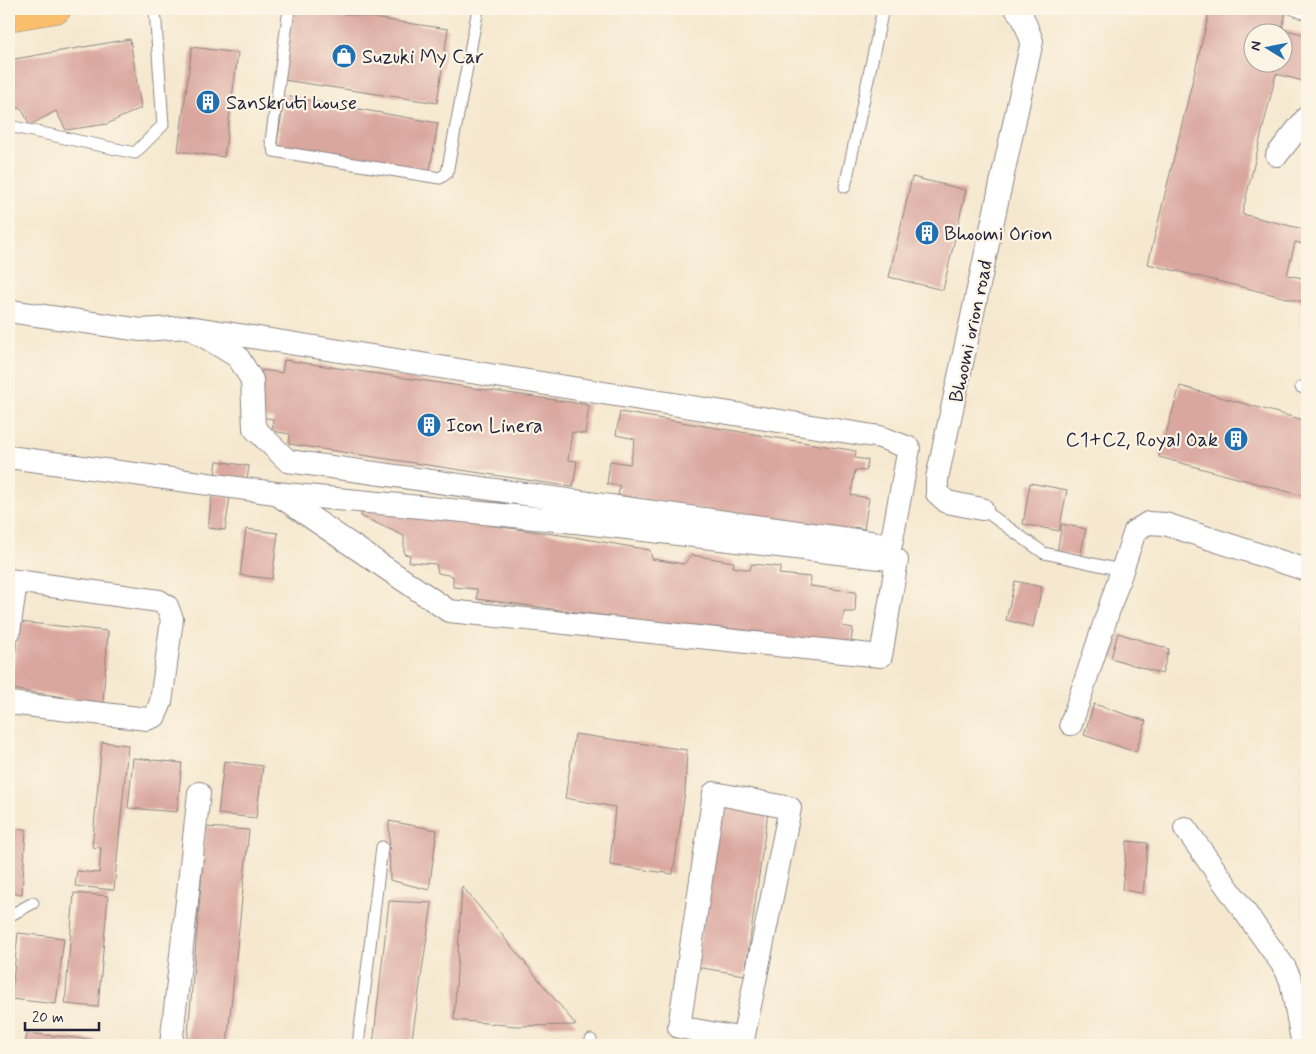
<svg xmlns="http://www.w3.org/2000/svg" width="1316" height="1054" viewBox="0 0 1316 1054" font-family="Mynerve,sans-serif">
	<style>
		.building { fill: #daa79f; fill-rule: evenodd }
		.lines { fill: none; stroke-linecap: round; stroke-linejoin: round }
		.lane-casing { stroke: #8c8585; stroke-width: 13 }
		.street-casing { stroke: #8c8585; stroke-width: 24 }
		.primary-casing { stroke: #8c8585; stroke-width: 29 }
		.lane { stroke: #fff; stroke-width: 11 }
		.street { stroke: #fff; stroke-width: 22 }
		.primary { stroke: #f9bf6c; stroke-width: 28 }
		.labels { text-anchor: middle; stroke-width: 4.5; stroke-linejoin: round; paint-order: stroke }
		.poi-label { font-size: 20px; fill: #22223b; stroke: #fcf5e5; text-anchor: start }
		.street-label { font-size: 20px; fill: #22223b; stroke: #fcf5e5 }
	</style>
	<rect width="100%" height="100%" fill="#fcf5e5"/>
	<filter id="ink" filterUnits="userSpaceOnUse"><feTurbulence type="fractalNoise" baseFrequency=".02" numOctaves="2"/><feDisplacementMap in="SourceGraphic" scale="10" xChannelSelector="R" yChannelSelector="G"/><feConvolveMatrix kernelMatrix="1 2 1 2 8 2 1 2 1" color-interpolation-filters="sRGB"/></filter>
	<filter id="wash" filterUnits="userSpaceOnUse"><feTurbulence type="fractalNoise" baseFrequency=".0096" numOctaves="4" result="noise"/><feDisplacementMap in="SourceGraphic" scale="20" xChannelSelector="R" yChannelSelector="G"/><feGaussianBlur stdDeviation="1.12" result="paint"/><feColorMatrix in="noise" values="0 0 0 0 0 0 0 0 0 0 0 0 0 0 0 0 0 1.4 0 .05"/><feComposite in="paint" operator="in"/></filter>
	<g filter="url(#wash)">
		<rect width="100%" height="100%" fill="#f5e8cf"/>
		<g id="blocks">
			<path class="building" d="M294 9H312L448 29 437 103 283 80Z
				M1210 9H1287L1282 29 1307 35V82L1276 74 1242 214 1307 230V245L1295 242 1287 275 1307 279 1303 302 1148 264ZM1254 32H1284V62H1254Z
				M130 39 141 108 107 124 66 130 56 111 30 125 21 108 9 110V60Z
				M192 47 238 53 224 157 178 151Z
				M285 96 438 123 429 175 276 148Z
				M912 177 966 190 943 290 889 277Z
				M284 360 589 405 585 434 572 432 568 460 577 461 573 487 289 444 290 434 272 431 273 419 255 416 262 370 282 373Z
				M1180 386 1307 421V497L1159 457Z
				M620 412 856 451 855 458 868 460 866 471 855 470 851 495 869 498 864 529 854 527 853 534 618 495 620 486 607 484 610 461 630 464 635 439 616 435Z
				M217 461 249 466 247 480 215 475Z
				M1030 483 1067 490 1059 531 1023 524Z
				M212 495 230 497 225 530 208 528Z
				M362 508 568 536 650 550 652 559 684 564 691 555 734 562 733 567 750 570 752 564 781 567 779 574 811 577 810 586 856 592 855 612H844L842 626 853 628 850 648 477 599V589L453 587V576L438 573 436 564 409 562 410 555 404 554V536L361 516Z
				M1062 524 1086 529 1080 557 1057 552Z
				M246 529 278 533 272 579 240 575Z
				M1015 581 1042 587 1033 627 1006 620Z
				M19 622 108 631 103 703 11 689Z
				M1118 633 1169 649 1162 674 1111 658Z
				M1094 704 1146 721 1136 752 1084 735Z
				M575 734 687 750 685 792 673 874 610 865 615 807 565 798Z
				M102 742 128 745 114 890 75 886 77 871 99 873 101 848 92 847Z
				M133 758 182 763 177 812 128 808Z
				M224 761 263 766 256 818 218 814Z
				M720 799 768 811 745 975 696 967Z
				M389 821 437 830 429 890 390 880Z
				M206 827 249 830 227 1045H187Z
				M9 828 26 829 22 894 9 893Z
				M1127 841 1148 843 1143 893 1122 890Z
				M462 886 576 1025 516 1026 454 1020Z
				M74 893 108 896 98 1007 65 1004Z
				M389 901 432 903 411 1045H373Z
				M18 933 64 938 56 1004 11 999Z
				M27 1033 96 1040V1045H25Z"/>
		</g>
	</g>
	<g filter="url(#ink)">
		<use href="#blocks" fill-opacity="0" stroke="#8c8585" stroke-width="1"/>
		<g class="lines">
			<defs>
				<path id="lane" d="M289 9 271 141 274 151 440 178 447 173 478 9
					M1293 9 1307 14
					M9 126 135 153 163 125 155 9
					M845 187 883 9
					M1301 387 1307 389
					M982 509 1044 553 1121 570
					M9 916 33 903
					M358 1045 382 847
					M590 1045 591 1040"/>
				<path id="street" d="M1277 155 1307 117
					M9 311 141 330 189 327 238 357 252 380 254 428 288 461 891 545 909 448 880 437 189 327
					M9 457 275 493 576 522 897 560 881 656 449 611 275 493
					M982 509 947 502 937 493V478L1032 41 1023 18 1016 9
					M9 580 159 601 167 606 172 619 161 702 155 716 147 719 9 703
					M9 632 16 581
					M1071 724 1135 531 1148 523 1165 524 1307 570
					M1185 828 1285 968 1291 981 1303 1045
					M171 1045 199 793
					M742 1045 790 808 714 793 679 1027 743 1039"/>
				<path id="primary" d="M9 17 57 9"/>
			</defs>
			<use href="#lane" class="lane-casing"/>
			<use href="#street" class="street-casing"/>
			<use href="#primary" class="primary-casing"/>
			<use href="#lane" class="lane"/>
			<use href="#street" class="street"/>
			<use href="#primary" class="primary"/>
		</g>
	</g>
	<defs>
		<symbol id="shop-disc" viewBox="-11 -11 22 22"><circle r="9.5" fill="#1f6fb2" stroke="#fcf5e5"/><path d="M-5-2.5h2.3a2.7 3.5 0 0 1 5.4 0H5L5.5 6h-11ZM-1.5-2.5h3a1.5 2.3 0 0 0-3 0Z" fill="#fff"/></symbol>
		<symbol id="building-disc" viewBox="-11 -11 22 22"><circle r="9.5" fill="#1f6fb2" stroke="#fcf5e5"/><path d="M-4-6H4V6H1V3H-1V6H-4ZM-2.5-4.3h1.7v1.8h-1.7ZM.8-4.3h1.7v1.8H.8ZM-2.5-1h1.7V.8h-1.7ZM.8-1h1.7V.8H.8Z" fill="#fff"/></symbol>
	</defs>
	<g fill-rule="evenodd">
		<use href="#shop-disc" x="330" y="42" width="28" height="28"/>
		<use href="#building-disc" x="194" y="88" width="28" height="28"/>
		<use href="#building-disc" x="913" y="219" width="28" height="28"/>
		<use href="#building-disc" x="415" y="411" width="28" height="28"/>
		<use href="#building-disc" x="1222" y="425" width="28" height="28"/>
	</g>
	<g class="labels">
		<g class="poi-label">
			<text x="362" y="63">Suzuki My Car</text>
			<text x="226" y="109">Sanskruti house</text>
			<text x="944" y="240">Bhoomi Orion</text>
			<text x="446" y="432">Icon Linera</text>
			<text x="1218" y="446" text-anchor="end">C1+C2, Royal Oak</text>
		</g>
		<g class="street-label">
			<text transform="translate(970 331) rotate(-78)" y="7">Bhoomi orion road</text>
		</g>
	</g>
	<rect width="1316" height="1054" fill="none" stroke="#fcf5e5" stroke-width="30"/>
	<g transform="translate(1268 48) rotate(280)"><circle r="24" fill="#fcf5e5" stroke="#a5a1a1"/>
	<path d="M0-4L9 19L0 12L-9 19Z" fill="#1f6fb2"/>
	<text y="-8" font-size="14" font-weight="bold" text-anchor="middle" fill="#22223b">N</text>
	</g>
	<path d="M25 1022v8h74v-8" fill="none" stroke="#22223b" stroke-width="2.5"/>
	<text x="32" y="1022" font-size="15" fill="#22223b" stroke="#fcf5e5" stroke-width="4" paint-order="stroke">20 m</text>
</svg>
